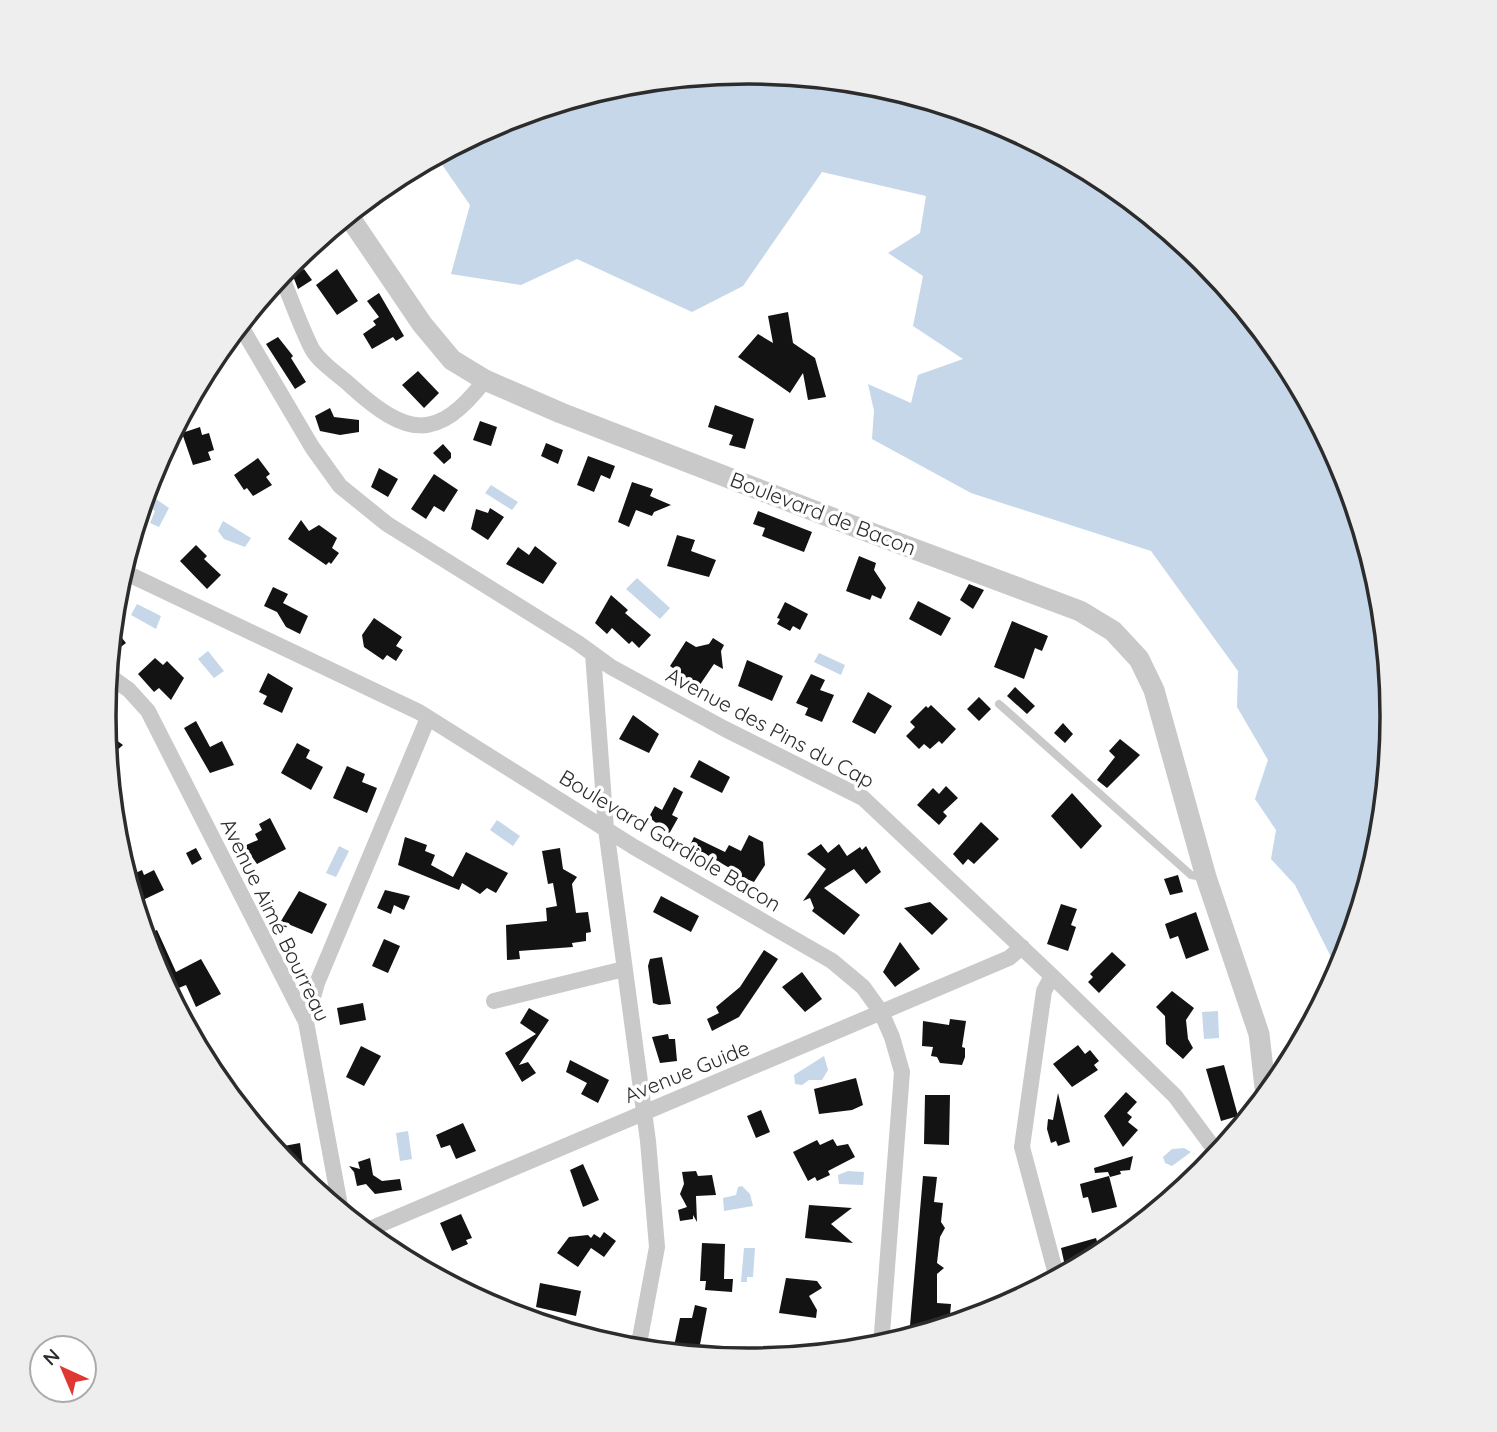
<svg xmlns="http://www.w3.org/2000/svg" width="1497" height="1432" viewBox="0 0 1497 1432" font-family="Quicksand,sans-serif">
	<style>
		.water { fill: #c5d7e9 }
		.building { fill: #131313 }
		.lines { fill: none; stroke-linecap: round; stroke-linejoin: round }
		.service { stroke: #c9c9c9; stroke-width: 8 }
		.minor { stroke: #c9c9c9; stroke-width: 16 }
		.tertiary { stroke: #c9c9c9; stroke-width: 21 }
		.labels { text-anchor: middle; stroke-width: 7; stroke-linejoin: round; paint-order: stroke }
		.street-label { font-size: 21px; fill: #2c2c2c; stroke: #fff }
		.rim { fill: none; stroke: #2c2c2c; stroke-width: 3.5 }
	</style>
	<rect width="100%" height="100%" fill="#fff"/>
	<path class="water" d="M749 72 875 84 995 121 1107 181 1204 261 1284 358 1344 470 1380 591 1393 716 1380 842 1344 963 1327 995 1324 989 1335 965 1295 885 1271 859 1276 830 1255 799 1268 760 1237 707 1238 671 1151 551 971 493 872 439 874 411 868 384 911 403 918 375 963 359 913 326 923 276 888 253 920 233 926 196 822 172 743 286 692 312 577 259 521 285 451 274 470 205 436 156 502 121 623 84Z
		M491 485 518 502 512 510 485 493Z
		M153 497 169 508 159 527 150 523 155 511 148 506Z
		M223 521 251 538 245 547 224 539 218 531Z
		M637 578 670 608 660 619 626 589Z
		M137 604 161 616 156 629 131 615Z
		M208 651 224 671 214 678 198 659Z
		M819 653 845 665 841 675 814 662Z
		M497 820 520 836 513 846 490 830Z
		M339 846 349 851 336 877 326 873Z
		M1218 1011 1219 1038 1204 1039 1202 1012Z
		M824 1056 828 1070 822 1080H809L802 1085 795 1084 794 1075Z
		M408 1131 412 1159 400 1161 396 1133Z
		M1184 1148 1191 1152 1172 1166 1165 1163 1163 1157 1172 1149Z
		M848 1171 864 1172 863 1185 839 1184 838 1175Z
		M742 1186 750 1194 753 1206 724 1211 723 1198 736 1195 738 1187Z
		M744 1248H755L753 1277H747V1282H741Z"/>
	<path class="building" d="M304 269 312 280 298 289 293 276Z
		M337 269 358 301 337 315 316 285Z
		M379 293 404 336 396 341 393 337 372 349 363 334 376 325 373 321 379 317 367 301Z
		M788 312 793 343 815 358 826 397 808 400 803 373 790 393 738 357 758 334 773 343 768 316Z
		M278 337 293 356 291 358 306 382 295 389 266 344Z
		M418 371 439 393 424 408 402 385Z
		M715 405 754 419 745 449 729 445 733 435 708 427Z
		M330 408 334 417 359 420V432L340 435 320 431 315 416Z
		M480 421 497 427 491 446 473 440Z
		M200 427 202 435 209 433 214 450 208 452 211 460 193 465 182 433Z
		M546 443 563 450 558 464 541 456Z
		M443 444 451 453V458L444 464 433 453Z
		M588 456 615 466 610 479 601 475 594 492 577 485Z
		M258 458 270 474 266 477 272 485 253 496 247 488 244 490 234 475Z
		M379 468 398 479 388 497 371 487Z
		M434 474 458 490 444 512 434 506 426 519 411 509Z
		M632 482 653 489 650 496 671 505 654 512 652 516 636 510 629 527 618 522Z
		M490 508 504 517 488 540 471 529 476 509 488 513Z
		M758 511 812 532 804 552 762 536 765 528 753 524Z
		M301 520 309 531 319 525 337 538 332 548 339 553 331 564 329 562 326 565 288 539Z
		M677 535 695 540 691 551 716 560 709 577 667 566Z
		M196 545 207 556 204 559 221 575 207 589 180 561Z
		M535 546 557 563 543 584 506 564 518 547 529 555Z
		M859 556 876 563 874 570 886 588 881 599 872 595 870 600 846 591Z
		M969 584 984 590 973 609 960 600Z
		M273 587 288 594 283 603 308 616 300 634 286 627 277 612 264 606Z
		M611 595 628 610 625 613 651 635 639 648 632 641 629 644 612 628 607 634 595 623Z
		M918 601 951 618 941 636 909 619Z
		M785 602 808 614 800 630 793 626 790 631 777 624 780 619 777 618Z
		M374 618 402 637 396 646 403 650 396 661 387 655 383 660 364 647 362 635Z
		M1012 621 1048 636 1042 651 1035 648 1024 679 994 667Z
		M113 627 126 643 110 655 112 642Z
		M713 638 724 645 721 651 723 669 714 664 695 692 683 685 687 678 670 666 686 641 696 647 709 644Z
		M155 658 163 665 167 661 184 678 171 700 159 688 154 692 138 674Z
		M747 660 783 676 772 701 738 686Z
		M268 673 293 688 282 713 263 704 267 696 259 692Z
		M811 674 825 680 820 690 834 695 822 722 805 715 808 708 796 703Z
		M1015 687 1035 706 1027 714 1007 696Z
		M868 692 892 706 875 734 852 722Z
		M979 697 991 709 979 721 967 709Z
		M931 705 956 729 942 744 939 741 930 749 924 744 919 749 906 736 915 727 910 722 926 706 928 708Z
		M633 715 659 734 649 753 619 739Z
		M196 721 210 747 222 741 234 765 210 773 184 728Z
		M1063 723 1073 734 1065 743 1054 733Z
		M112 737 123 745 108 758 107 744Z
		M1120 739 1140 755 1107 788 1097 780 1115 757 1109 751Z
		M297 743 310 750 306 758 323 767 311 790 281 773Z
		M699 760 730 777 722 793 690 777Z
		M347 766 365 774 362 782 377 788 367 813 333 798Z
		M946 786 958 798 943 812 947 816 939 825 917 805 933 788 939 794Z
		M674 787 683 792 672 815 678 818 669 834 649 817 655 806 662 810Z
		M1072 793 1102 826 1081 849 1051 816Z
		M270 818 286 849 257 864 244 846 258 840 255 834 262 830 259 824Z
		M981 822 999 839 974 864 968 859 963 865 953 854Z
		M749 835 763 842 765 865 754 882 731 873 733 870 690 845 694 837 725 852 729 845 741 851Z
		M405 837 427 845 425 851 435 855 431 865 453 877 466 852 508 873 496 893 487 888 480 894 462 883 459 890 398 865Z
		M821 844 828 853 839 844 847 856 860 847 862 850 866 846 881 872 866 884 854 869 824 888 860 915 844 935 812 911 814 908 810 898 803 901 826 869 807 854Z
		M196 848 202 859 192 865 186 853Z
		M560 848 563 869 577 877 572 884 576 913 588 912 591 932 586 933V941L572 943 573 947 519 951 520 959 507 960 506 925 547 921 546 908 557 906 553 883 548 884 542 851Z
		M142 870 144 875 154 870 164 890 145 899 146 924 142 925 128 881 129 876Z
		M1178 875 1183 892 1170 895 1164 879Z
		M385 890 410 896 404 910 394 905 391 914 377 908Z
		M299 891 327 904 312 934 281 921Z
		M661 896 699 916 691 932 653 912Z
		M930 902 948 919 932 935 904 908Z
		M1061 904 1077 909 1071 925 1076 927 1068 951 1047 944Z
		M1196 912 1209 950 1186 959 1178 936 1170 939 1165 924Z
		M157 930 176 972 201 959 221 994 196 1007 186 985 169 992 153 962 145 936Z
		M384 939 400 946 388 973 372 966Z
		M900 942 920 969 895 987 883 972Z
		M764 950 778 959 772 968 739 1017 712 1031 707 1019 719 1013 716 1007 740 987Z
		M1112 952 1126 965 1099 993 1088 982 1093 977 1090 974Z
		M662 957 671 1004 659 1005 653 1003 648 966 650 959Z
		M802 972 822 999 805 1012 782 987Z
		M1172 991 1194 1008 1186 1020 1188 1039 1193 1048 1183 1059 1166 1044 1165 1016 1156 1007Z
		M363 1003 366 1020 340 1025 337 1008Z
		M529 1008 549 1020 519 1065 528 1062 536 1073 522 1082 505 1053 536 1034 520 1023Z
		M950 1019 966 1021 962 1047 965 1048V1057L962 1065 940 1063 937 1057 931 1056 933 1047 922 1046 923 1021 949 1025Z
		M668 1034 669 1039H675L677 1061 660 1063 652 1037Z
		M1078 1045 1085 1054 1090 1050 1099 1061 1094 1065 1098 1070 1072 1087 1053 1064Z
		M361 1046 381 1056 364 1086 346 1077Z
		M570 1060 609 1080 598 1103 581 1094 587 1083 566 1072Z
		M1224 1065 1238 1116 1221 1121 1206 1069Z
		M856 1078 863 1105 852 1110 819 1114 814 1089Z
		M1126 1092 1137 1102 1127 1113 1132 1117 1128 1122 1138 1130 1123 1147 1104 1116Z
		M1058 1093 1070 1142 1058 1146 1056 1141 1051 1143 1047 1129 1048 1119 1053 1120Z
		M925 1095H950L949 1145 924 1144Z
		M761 1110 770 1132 756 1138 747 1116Z
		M463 1123 476 1151 456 1159 450 1145 441 1148 436 1135Z
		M833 1139 837 1146 848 1144 855 1157 828 1171 830 1175 817 1181 815 1177 808 1181 793 1152 817 1140 820 1145Z
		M300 1143 303 1165 290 1167 284 1146Z
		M1133 1156 1130 1170 1120 1171 1121 1174 1110 1177 1108 1172 1095 1173 1094 1168Z
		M370 1158 373 1175 382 1181 400 1179 402 1190 375 1194 366 1184 357 1186 354 1172 349 1166 360 1169 358 1162Z
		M583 1164 599 1200 583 1207 570 1170Z
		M696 1171 698 1176 712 1175 716 1195 696 1196 697 1222 693 1215V1219L680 1221 678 1210 687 1207 680 1194 684 1184 682 1172Z
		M923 1176 937 1177 934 1202 943 1203 941 1222 945 1228 940 1237 937 1263 944 1268 937 1274V1303L951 1304 949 1325 909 1337Z
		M1109 1176 1117 1207 1092 1213 1088 1197 1083 1198 1080 1184Z
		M809 1205 852 1208 831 1224 853 1243 805 1238Z
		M461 1214 472 1238 466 1240 468 1244 452 1251 440 1223Z
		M604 1232 616 1241 604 1257 591 1248 578 1267 557 1253 569 1237 588 1235 591 1238 594 1234 600 1238Z
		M1096 1238 1101 1255 1084 1264 1065 1266 1061 1248Z
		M702 1243 725 1244 724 1279H733L732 1292 705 1290 706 1281H700Z
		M786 1278 817 1281 822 1288 809 1296 817 1310 816 1318 779 1313Z
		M540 1283 581 1291 576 1316 536 1307Z
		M695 1305 707 1308 698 1355 673 1351 680 1318H692Z"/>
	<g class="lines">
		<path class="service" d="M999 704 1191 875 1203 877"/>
		<path class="minor" d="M281 275C291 299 300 325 312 349 320 363 339 375 351 386 406 436 437 443 485 380
			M240 325 312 447 340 486 387 524 578 643 611 667 725 729 863 798 1052 976 1175 1096 1218 1154
			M122 571 419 712 634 847 832 961 863 987 881 1012 892 1037 902 1072 881 1346
			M593 654 606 829 648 1141 657 1247 638 1349
			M108 675 129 690 148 711 306 1022 341 1211
			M1052 976 1044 991 1022 1147 1057 1278
			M494 1001 624 969
			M306 1022 317 983 428 718
			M365 1231 1009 958 1022 947"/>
		<path class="tertiary" d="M348 215 422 324 452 360 485 380 561 413 874 534 1080 611 1113 631 1139 659 1154 690 1206 877 1259 1034 1266 1096"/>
	</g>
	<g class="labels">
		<g class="street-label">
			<text transform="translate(823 514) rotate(21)" y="7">Boulevard de Bacon</text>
			<text transform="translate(770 728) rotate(28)" y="7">Avenue des Pins du Cap</text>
			<text transform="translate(670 841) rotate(31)" y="7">Boulevard Gardiole Bacon</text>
			<text transform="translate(275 920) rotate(64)" y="7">Avenue Aimé Bourreau</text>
			<text transform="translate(687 1072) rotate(-22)" y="7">Avenue Guide</text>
		</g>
	</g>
	<path d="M0 0H1497V1432H0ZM116 716a632 632 0 1 1 1264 0a632 632 0 1 1-1264 0Z" fill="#eee" fill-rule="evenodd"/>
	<path class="rim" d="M116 716a632 632 0 1 1 1264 0a632 632 0 1 1-1264 0Z"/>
	<g transform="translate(63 1369) rotate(316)"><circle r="33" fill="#ffffff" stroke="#ababab" stroke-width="2"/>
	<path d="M0-5L12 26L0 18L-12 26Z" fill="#df3832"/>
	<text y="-10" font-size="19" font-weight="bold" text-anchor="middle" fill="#2c2c2c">N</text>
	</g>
</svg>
